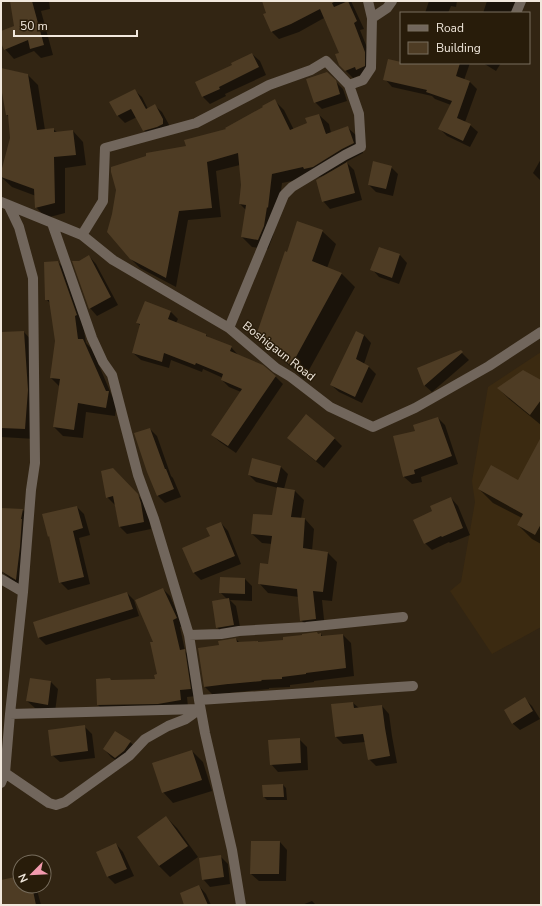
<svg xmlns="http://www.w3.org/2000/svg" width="542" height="906" viewBox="0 0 542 906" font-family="'Nunito Sans',sans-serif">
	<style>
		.built { fill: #3b2a11 }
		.shadow { fill: #0007 }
		.building { fill: #4e3c24 }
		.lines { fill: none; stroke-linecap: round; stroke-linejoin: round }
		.minor { stroke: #71665c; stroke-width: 10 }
		.labels { text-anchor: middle; stroke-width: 3; stroke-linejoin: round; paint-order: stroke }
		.street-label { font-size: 12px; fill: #f1e8dd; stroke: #281c0a }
	</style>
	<rect width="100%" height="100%" fill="#322513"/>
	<path class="built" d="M541 352V627L492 654 450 591 461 582 475 502 472 481 488 387Z"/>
	<path class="shadow" d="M11 1H49L50 9 41 11 53 55 41 58 34 51 14 59 5 49 1 40V32L15 26Z
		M263 1H351L364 29 360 30 372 60 363 74 353 78 340 65V53L324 18 299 32 279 39 272 32 265 14 268 13Z
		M429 1H457L456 7 451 6 448 13H425Z
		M487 1H519V13H483Z
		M252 54 260 61 266 75 225 94 226 96 210 104 203 97 197 83 233 66Z
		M401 63H470L464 80 470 82 477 89 465 122 470 125 478 132 470 147 447 136 440 129 451 105 435 99 432 96 392 87 385 79Z
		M483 63H501L496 71Z
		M1 69 27 74 38 85 45 130 53 129 57 132 73 131 83 142 86 165 65 168V213L46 218 36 207V196L12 187 1 177 11 138 9 118 7 115 1 81Z
		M327 73 343 89 347 101 322 109 315 102Z
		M134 90 142 97 148 109 154 105 162 112 172 130 151 138 144 130 137 117 125 123 118 116 111 103Z
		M275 101 284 110 294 130 308 124 319 115 329 124 331 133 347 127 357 136 363 153 346 162 354 170 362 200 330 209 323 201 324 176 314 178 312 177 282 183 278 216H276L273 236 268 249 252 247 242 237 246 210 240 204 242 185 240 165 216 171 221 217 188 220 176 287 140 268 130 258 187 147 227 129Z
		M541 159V181L533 173Z
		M391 167 398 174 393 196 376 192 369 185Z
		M322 231 336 244 327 268 341 273 355 287 304 379 271 349 257 336 287 253Z
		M380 248 400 255 407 263 399 284 379 277 372 269Z
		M89 256 96 264 118 305 97 316 90 308 79 262Z
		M58 262 67 271 83 325 86 343 92 349 112 396 117 401 115 416 86 412 83 438 63 436 54 427 60 387 51 378 56 341 51 304 46 299Z
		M170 311 178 319 176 323 206 335 209 338 231 347 238 355 262 366 276 377 283 384 236 453 220 442 212 435 241 392 229 387 222 380 223 378 203 369 202 372 171 360 169 368 141 360 133 353 141 326 137 323Z
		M24 332 33 342 35 439 1 437V333Z
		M364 335 371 343 364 364 369 367 376 374 362 403 339 392 331 385Z
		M461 352 469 360 432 392 424 385Z
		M541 381V425L509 399 499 389Z
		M306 416 335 439 342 446 324 468 296 445 288 438Z
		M438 418 445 425 458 464 421 477 422 482 412 484 404 477 394 437 416 432Z
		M150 429 157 436 171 476 173 478 181 497 165 503 158 496 148 472Z
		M541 452V544L532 539 518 525 522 518 493 503 479 489 519 481Z
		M252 460 281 467 288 474 284 489 295 491 304 500 301 519H305L314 529 312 551 328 553 337 562 332 601 322 600 325 629 311 630 301 620 299 597 268 593 259 583 269 565 272 544 262 543 252 534 273 516 278 488 256 482 249 475Z
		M113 469 145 503 148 511 151 529 127 534 120 527 115 505 107 497Z
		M451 498 458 506 470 535 450 543 449 542 432 550 425 543 433 512Z
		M77 507 84 514 90 535 79 538 90 584 68 590 60 582 50 538 49 536Z
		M1 509 23 510 30 517 23 587 12 580 1 571Z
		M221 523 228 531 241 564 201 580 194 573 211 536Z
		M245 579 252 586V601L230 600 236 606 241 632 224 635 217 627 227 599 220 592Z
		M163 589 170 596 183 626 180 627 185 651 192 658 197 696 187 697 188 707 105 712 98 705 111 681 156 680 158 675 155 642Z
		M127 593 134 600 139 616 46 645 39 638 34 622Z
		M321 634 323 637 343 635 351 643 354 676 314 681V682L290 685V687L269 688V689L238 692H237L213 695 204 686 220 646 236 639 240 643H258L284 641Z
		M31 679 51 682 58 689 55 712 35 708 27 701Z
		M525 699 532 706 540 719 520 730 512 723Z
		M353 703 359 708 382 706 389 714 392 736 397 763 376 766 369 759 365 742 343 744 336 737Z
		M85 727 92 734 95 758 60 762 52 755Z
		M115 732 130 742 138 749 123 765 111 757 104 749Z
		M299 739 307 747 308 770 278 772 271 764Z
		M192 751 203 762 212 791 173 803 163 792Z
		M283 785 286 788 287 800H267L264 797Z
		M166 817 177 828 198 857 170 877 159 866 139 837Z
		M280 842 287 850 286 881H259L251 874Z
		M116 844 123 852 134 876 115 884 108 877 97 853Z
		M220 856 228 864 230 884 210 887 203 879Z
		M20 877V886H36L41 905H3L1 897V881Z
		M199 886 206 894 211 905H186Z
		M312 901 316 905H302Z"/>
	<path class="building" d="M10 1H32L44 45 30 49 28 40 4 50 1 43V31L14 26Z
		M262 1H336L332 3 334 7 348 1 357 21 354 23 365 52V66L356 70 355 67 345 71 339 65 335 54 339 53 320 9 291 24 271 32 263 14 266 13Z
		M252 53 259 67 219 87 220 89 202 97 195 82 232 65 231 63Z
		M388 59 401 62V63H460L456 76 470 81 457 118 471 124 463 141 438 129 452 101 426 92 427 90 383 80Z
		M1 68 28 74 37 130 54 128V132L73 130 76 155 54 157 55 203 35 208 34 189 1 177V172L10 138 8 115H6L1 87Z
		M327 72 336 80 340 94 314 103 306 79Z
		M135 89 146 109 155 104 163 119V124L157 127 143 131 131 109 117 116 109 102Z
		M275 99 290 130 307 123 305 118 319 114 326 134 348 126 354 143 342 149 313 167 304 169 303 167 272 174 268 208 267 207 264 226 258 240 241 237 246 205 239 204 241 185 238 153 207 162 212 208 179 211 166 278 130 259 107 232 112 214 116 190 111 172V167L146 156V153L186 146 184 140 226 129 225 128 263 107 262 106Z
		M373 161 392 166 386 189 368 185Z
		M347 162 355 193 322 202 316 180Z
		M297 221 323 230 312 261 342 273 291 366 257 337V333L285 251 287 252Z
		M379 247 400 254 392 278 370 270Z
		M89 255 111 297 89 309 72 261H79Z
		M58 261 77 315 75 316 78 339H83L106 391H109L106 408 78 403 74 430 53 427 60 379 50 378 55 341 49 300H45L44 262Z
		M145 301 171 311 168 319 206 334V336L232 346 230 351 263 365 276 376 228 446 211 435 242 389 221 380 223 374 196 363 195 365 164 353 162 362 132 353 140 324 136 323Z
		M24 331 28 390 25 429 1 428V332Z
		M356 331 364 335 356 359 369 366 355 397 330 385Z
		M461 350 463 352 424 386 417 368Z
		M523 370 541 380V400L530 415 497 388Z
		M306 414 335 438 316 461 287 438Z
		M438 417 452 456 414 470 415 474 403 477 393 436 415 431 413 425Z
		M150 428 165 469H166L174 489 157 496 147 472 134 433Z
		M541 437V524L535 535 517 525 523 514 478 489 491 465 518 480Z
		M252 458 281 466 277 483 248 475Z
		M113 468 138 494 141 503 144 522 119 527 113 496 106 498 101 471Z
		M277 487 295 490 291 517 305 518 303 548 328 552 323 592 313 591 316 619 300 621 297 589 258 584 260 563 268 564 272 536 251 534 253 514 272 515Z
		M451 497 463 528 442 537 441 536 424 544 413 520 432 511 430 506Z
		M77 506 83 528 73 531 84 577 59 583 49 536 48 537 42 514Z
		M1 508 23 509 21 519H22L20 547 16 580 1 571Z
		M221 522 235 556 193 573 182 548 210 536 206 528Z
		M220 577 245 578V594L219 593Z
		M163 588 177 618 173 620 180 650 185 649 191 689 180 690 181 700 158 704 97 705 96 679 110 678 111 680 155 679 154 675 157 674 150 642H153L135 600Z
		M127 592 133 609 38 638 33 622Z
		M229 598 234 625 216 628 212 601Z
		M317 632 318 634 321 633V636L343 634 346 668 306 673V674L282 677V679L261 680 262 681 229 684H228L204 687 198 648 219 645 218 641 236 638 237 642 258 641V642L283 640V637L302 635V634Z
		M30 678 51 681 48 705 26 701Z
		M525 697 533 711 512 724 504 710Z
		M353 702 354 708 382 705 385 728 390 756 368 760 363 734 335 737 331 704Z
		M85 725 88 751 51 756 48 730Z
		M115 731 131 741 124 751 115 758 103 749Z
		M300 738 301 763 270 765 268 740Z
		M192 750 202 780 162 793 152 763Z
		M283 784 284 797H263L262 785Z
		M166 816 188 846 159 866 137 837Z
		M251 841H280L279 874H250Z
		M116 843 127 869 107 877 96 852Z
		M221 855 224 877 202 880 199 858Z
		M20 876V886H32L36 905H1V880Z
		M199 885 208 905H184L180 893Z"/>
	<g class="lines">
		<path class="minor" d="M516 13 521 1
			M372 18 387 8 392 1
			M1 202 82 235 113 260 229 328 276 368 291 377 330 407 373 427 415 408 489 366 541 332
			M52 223 92 338 103 362 112 375 138 475 154 519 189 635 199 700 205 733 232 850 241 905
			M82 235 103 201 105 148 196 123 269 85 311 70 326 61 349 85
			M229 328 284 195 292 187 345 155 361 147 359 114 349 85 363 80 371 68 372 18 368 1
			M1 579 23 592
			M189 635 221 634 239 631 306 627 403 617
			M199 700 413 686
			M10 714 200 709
			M5 773 49 803 56 805 65 802 129 756 145 739 168 726 186 719 200 709
			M1 783 5 773 10 714 23 592 31 490 35 463 33 278 19 227 9 206"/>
	</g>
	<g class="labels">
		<g class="street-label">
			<text transform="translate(279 351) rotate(38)" y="4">Boshigaun Road</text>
		</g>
	</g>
	<rect width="542" height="906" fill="none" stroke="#f1e8dd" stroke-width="4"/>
	<rect x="400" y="12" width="130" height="52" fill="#281c0a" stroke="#786e5e"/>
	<rect x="408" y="25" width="20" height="6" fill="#71665c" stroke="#786e5e"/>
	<text x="436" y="32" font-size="12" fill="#f1e8dd">Road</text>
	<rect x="408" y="42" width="20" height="12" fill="#4e3c24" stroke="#786e5e"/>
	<text x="436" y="52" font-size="12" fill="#f1e8dd">Building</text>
	<g transform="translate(32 874) rotate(246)"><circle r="19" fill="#281c0a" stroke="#786e5e"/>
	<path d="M0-3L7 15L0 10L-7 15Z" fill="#f29aae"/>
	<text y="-6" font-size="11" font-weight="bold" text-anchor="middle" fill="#f1e8dd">N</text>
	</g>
	<path d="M14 30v6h123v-6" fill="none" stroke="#f1e8dd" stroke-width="2"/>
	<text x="20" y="30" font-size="12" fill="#f1e8dd" stroke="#281c0a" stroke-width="3" paint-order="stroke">50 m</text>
</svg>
